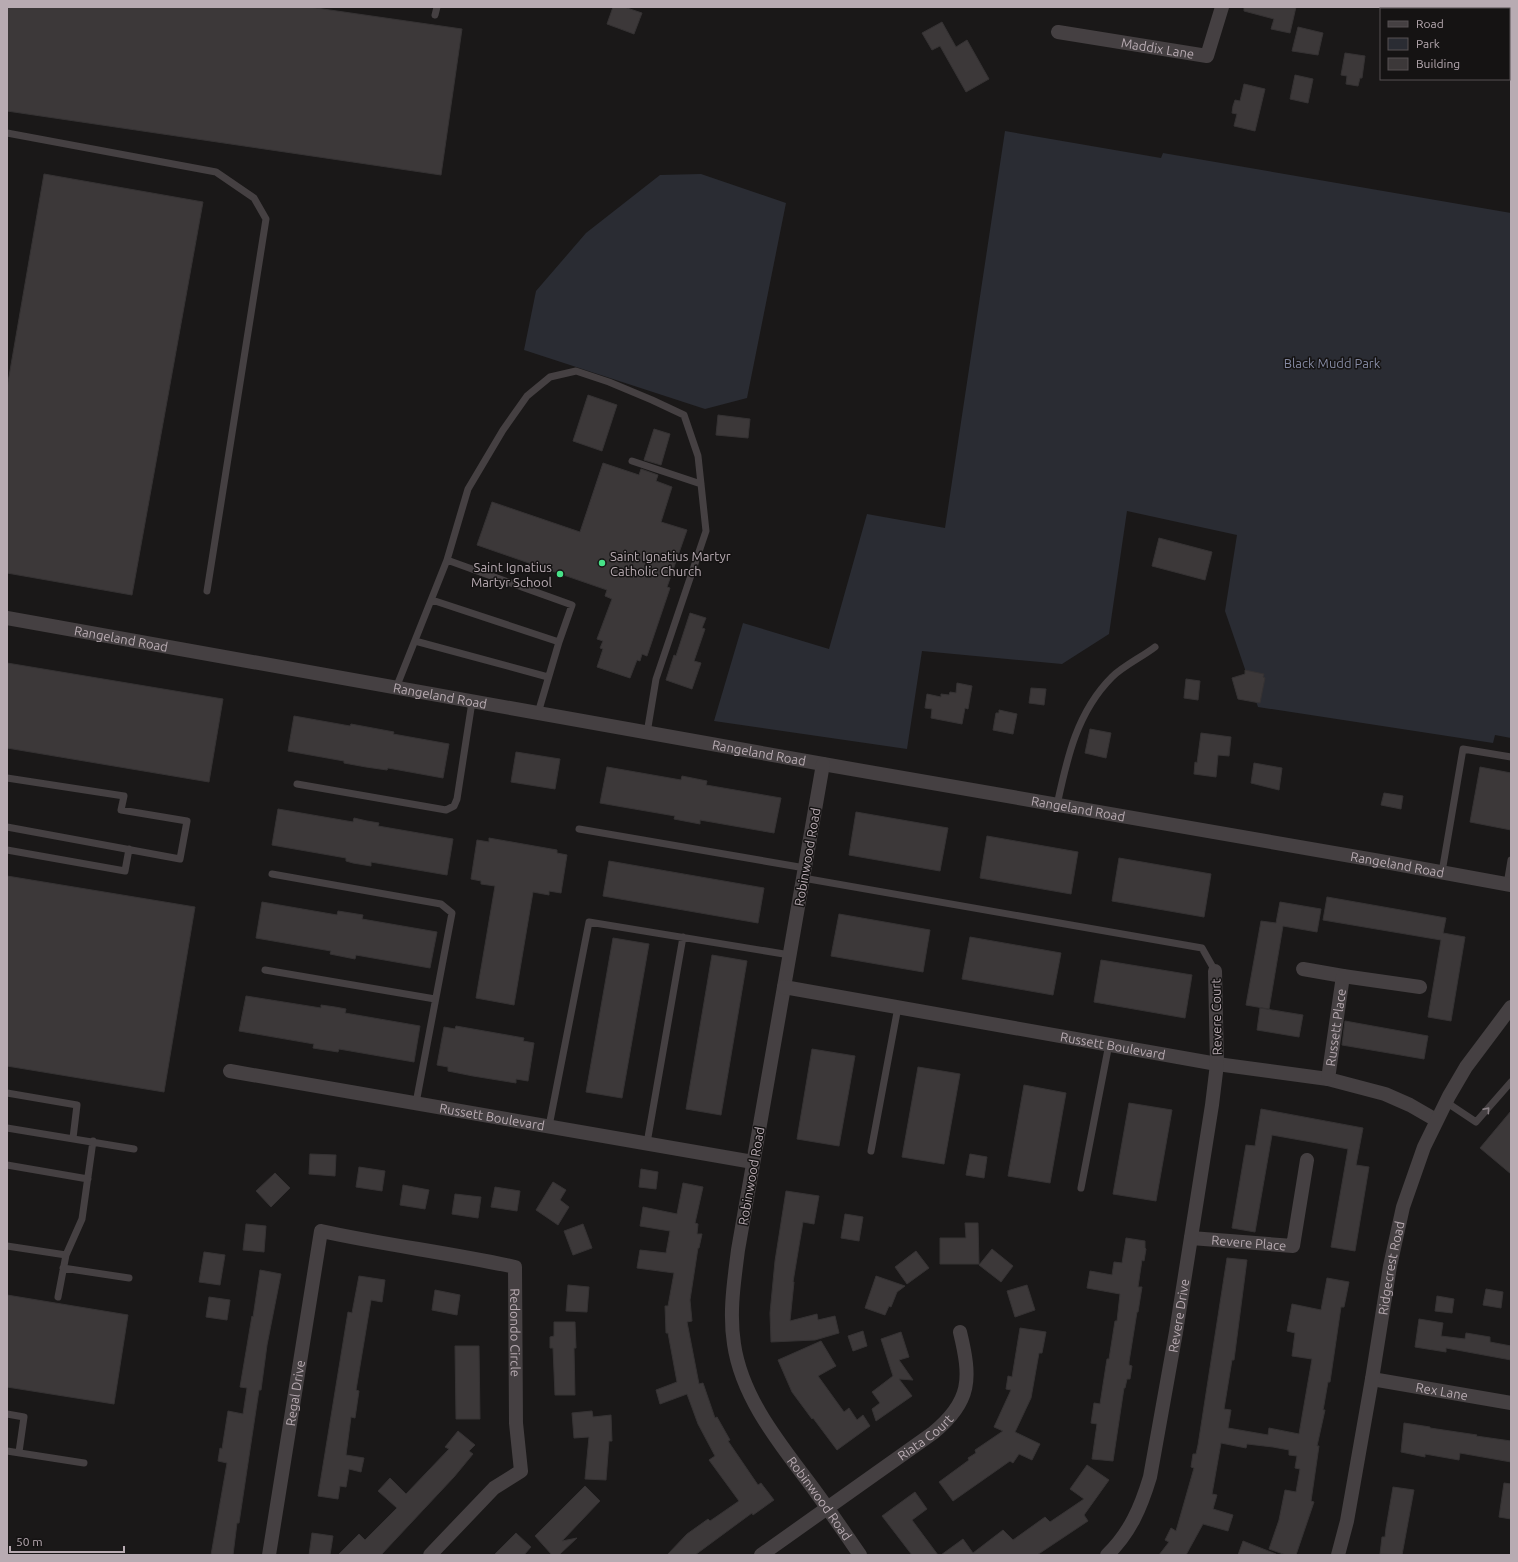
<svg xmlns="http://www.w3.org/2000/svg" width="1518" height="1562" viewBox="0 0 1518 1562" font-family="Ubuntu,sans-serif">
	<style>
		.green { fill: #2a2c33 }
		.building { fill: #3c3839; stroke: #353233 }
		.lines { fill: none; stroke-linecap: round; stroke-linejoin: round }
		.lane { stroke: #454042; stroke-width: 7 }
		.street { stroke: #454042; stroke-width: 14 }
		.oneway { stroke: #8a8085 }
		.poi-dot { fill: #47e288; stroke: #151313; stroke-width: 1.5 }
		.labels { text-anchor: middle; stroke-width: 3; stroke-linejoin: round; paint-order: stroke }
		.street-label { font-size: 13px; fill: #b8abb2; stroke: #151313 }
		.park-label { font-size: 13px; fill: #8489a1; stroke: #151313 }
		.poi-label { font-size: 13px; fill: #b8abb2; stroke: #151313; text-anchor: start }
	</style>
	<rect width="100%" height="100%" fill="#1a1818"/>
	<path class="green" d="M1005 131 1161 158 1163 153 1511 213V738L1495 735 1493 743 1258 707 1225 611 1237 535 1127 511 1109 634 1062 664 922 651 907 749 714 721 743 623 829 649 867 514 945 528Z
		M701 174 786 203 747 398 705 409 524 350 536 291 586 233 660 175Z"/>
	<path class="building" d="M7 7H309L462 29 441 175 7 111Z
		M613 7H624L642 13 634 34 607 24Z
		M1244 7H1296L1290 33 1271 29 1274 19 1244 11Z
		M942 22 956 47 967 40 989 79 966 92 940 46 932 50 922 33Z
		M1298 27 1323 33 1318 55 1292 51Z
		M1345 53 1365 56 1362 78H1360L1358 86 1346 84 1347 76 1341 75Z
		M1295 75 1313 79 1308 103 1290 99Z
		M1244 84 1265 89 1255 131 1234 126 1237 114 1232 113 1233 106 1235 100 1240 101Z
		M44 174 203 202 132 595 7 573V388Z
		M588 395 617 405 602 451 573 441Z
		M718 415 750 419 748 438 716 435Z
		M654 429 670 434 661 465 644 460Z
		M603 463 639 475 641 469 658 475 656 481 672 487 661 522 687 530 667 587 670 588 647 656 642 654 640 661 637 660 630 678 597 667 603 649 600 648 603 641 597 639 612 599 605 596 607 590 477 545 492 502 580 532Z
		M1159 538 1212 552 1205 580 1152 566Z
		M690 613 706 618 702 628 705 629 694 661 701 663 692 689 666 680 674 655 676 656Z
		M7 663 223 699 209 782 7 748Z
		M1245 670 1264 674 1263 677 1265 678 1260 703 1238 699 1232 678 1245 674Z
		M1186 679 1200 681 1198 700 1184 698Z
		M957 683 972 686 968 709 965 708 962 724 931 718 932 709 925 708 927 694 941 697V694L949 695 950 692 956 693Z
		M1031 688 1046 689 1044 705 1029 703Z
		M999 710 1017 714 1013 734 993 730 996 713H999Z
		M294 716 350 726 351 724 394 732 393 734 449 744 443 778 388 768 387 770 366 767 344 763V761L288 751Z
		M1090 729 1111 733 1106 758 1085 753Z
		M1201 733 1231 737 1229 756 1218 755 1216 777 1194 774 1195 762 1197 763Z
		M516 752 560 759 555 789 511 782Z
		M1254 763 1282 768 1279 790 1251 783Z
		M607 767 681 780 682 776 707 781 706 785 781 798 774 833 700 820V824L674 819 675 816 600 803Z
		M1480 767 1511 773V830L1470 822Z
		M1384 793 1403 796 1401 809 1381 805Z
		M278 809 353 822 354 818 367 821 379 823 378 826 453 839 447 875 371 862V866L353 863 346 861V858L272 845Z
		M856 812 948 828 940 871 849 855Z
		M987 836 1078 852 1071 894 980 878Z
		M489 838 557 850V853L567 855 561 893 549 891V895L533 892 514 1005 476 998 495 886 481 884V881L471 879 477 840 489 842Z
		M1119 858 1211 874 1204 917 1112 901Z
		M609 861 764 888 758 923 603 896Z
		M7 876 195 907 164 1092 7 1066Z
		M1327 897 1446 918 1443 933 1465 937 1451 1021 1428 1017 1441 940 1323 920Z
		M262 902 337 915 338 911 363 915 362 919 437 932 430 968 356 955 355 959 330 954 331 951 256 938Z
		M1280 902 1321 909 1317 932 1283 926 1269 1009 1246 1005 1261 921 1276 923Z
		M839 914 930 930 923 972 831 956Z
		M970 937 1061 953 1053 995 962 979Z
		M613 938 649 944 622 1098 586 1092Z
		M712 955 747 961 721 1115 686 1109Z
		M1101 960 1192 975 1185 1018 1094 1002Z
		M246 996 321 1008V1005L335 1007 346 1009 345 1013 420 1026 414 1062 339 1049 338 1052 313 1048 314 1044 239 1031Z
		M1260 1008 1303 1015 1299 1037 1257 1030Z
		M1345 1021 1428 1036 1424 1059 1342 1045Z
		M456 1026 524 1038 523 1041 534 1043 528 1081 516 1079V1083L473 1076 448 1071V1067L437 1065 444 1027 455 1029Z
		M812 1049 855 1056 839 1146 797 1139Z
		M918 1067 960 1074 944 1164 902 1157Z
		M1024 1085 1066 1093 1050 1183 1008 1176Z
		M1129 1103 1172 1110 1156 1201 1113 1194Z
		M1261 1109 1363 1128 1356 1165 1369 1167 1355 1251 1331 1247 1348 1149 1317 1143 1272 1135 1255 1232 1232 1228 1246 1145 1255 1146Z
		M1511 1111V1174L1480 1148Z
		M310 1154 336 1155 335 1176 309 1174Z
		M970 1154 987 1157 984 1178 966 1175Z
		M359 1167 385 1171 382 1191 356 1187Z
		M641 1169 658 1172 656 1189 639 1187Z
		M275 1173 290 1188 271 1207 256 1191Z
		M553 1182 566 1190 560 1200 569 1207 558 1225 536 1210Z
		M683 1183 703 1187 695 1223 698 1224 697 1234H702L699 1248H698L690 1300 692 1321 687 1322 699 1384 703 1383 715 1418 717 1417 730 1440 728 1441 758 1485 761 1483 774 1500 753 1515 752 1513 695 1555H667L687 1534 708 1519 710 1521 739 1501 709 1460 715 1456 698 1424 687 1394 660 1404 656 1390 677 1382 668 1333H666L665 1306H668L674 1273 637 1268 640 1250 666 1253 670 1231 640 1226 643 1207 677 1214Z
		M403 1185 429 1190 425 1209 400 1205Z
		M495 1187 520 1191 517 1211 491 1207Z
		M786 1191 819 1196 814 1224 803 1222 793 1282H794L790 1321 817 1314 818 1320 835 1316 839 1333 815 1340 771 1342 770 1313 775 1261Z
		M455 1194 481 1197 478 1218 452 1214Z
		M845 1214 863 1217 859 1241 841 1238Z
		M965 1223H978L979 1264H940V1238H966Z
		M246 1224 266 1226 264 1252 243 1250Z
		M583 1224 592 1248 573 1255 564 1231Z
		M1126 1238 1145 1241V1248L1146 1249 1144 1261 1142 1260 1138 1287H1142L1138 1312H1137L1129 1362V1365L1132 1366 1130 1379H1127L1125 1388H1124L1113 1461 1092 1459 1097 1424 1091 1423 1094 1403 1100 1404 1107 1359H1109L1115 1321H1117L1120 1294 1087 1288 1090 1271 1112 1275 1114 1262 1122 1263Z
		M992 1249 1013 1266 1001 1282 979 1265Z
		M916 1251 929 1268 907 1284 895 1267Z
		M204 1252 225 1255 220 1285 199 1282Z
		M1227 1258 1247 1260 1234 1360H1232L1224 1409 1231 1410 1228 1428 1268 1435 1269 1428 1299 1434 1312 1359 1292 1356 1295 1333 1287 1331 1292 1304 1321 1310 1327 1278 1349 1282 1344 1307H1341L1330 1382H1328L1324 1405 1323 1410H1325L1317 1446H1319L1311 1501 1314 1502 1296 1555H1286L1269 1549 1279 1520 1285 1490 1296 1492 1300 1469 1295 1468 1297 1456 1289 1455V1450L1273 1447 1247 1444 1246 1448 1221 1443 1212 1494 1217 1495 1213 1509 1233 1515 1228 1531 1203 1524 1186 1555H1159L1169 1542 1165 1540 1171 1528 1176 1531 1194 1468 1191 1467 1193 1454H1196L1198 1445Z
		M260 1270 281 1274 267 1345 261 1390H259L239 1523H237L233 1555H211L227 1463 218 1461 220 1448 222 1449 228 1411 243 1414 247 1388 240 1387 252 1316 253 1317Z
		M359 1276 385 1280 382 1302 371 1300 356 1390 359 1391 355 1418 351 1417 346 1455 364 1458 361 1472 349 1469 346 1487 340 1486 338 1499 318 1496 348 1312 352 1313Z
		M876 1276 905 1286 897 1292 891 1307 889 1306 885 1315 865 1308Z
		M568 1285 589 1287 587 1312 566 1311Z
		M1027 1285 1035 1310 1015 1317 1007 1291Z
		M1486 1289 1503 1292 1501 1308 1483 1305Z
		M435 1290 460 1295 457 1315 432 1310Z
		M7 1295 128 1315 114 1404 7 1387Z
		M1437 1296 1454 1299 1452 1313 1435 1311Z
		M209 1297 230 1300 227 1320 206 1317Z
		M1419 1319 1443 1323 1441 1336 1465 1339 1466 1333 1490 1337V1342L1511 1346V1360L1446 1348V1352L1415 1347Z
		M554 1322H575L576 1348H574L575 1395H555L553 1348H550V1337L554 1336Z
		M1020 1328 1046 1332 1042 1353H1039L1031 1398 1015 1432 1040 1444 1032 1460 1019 1454 1013 1463 1010 1461 953 1501 939 1482 969 1460 968 1458 976 1453 975 1450 1003 1431 994 1427 1011 1390 1006 1389 1008 1376 1012 1377Z
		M863 1331 867 1346 853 1351 848 1336Z
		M901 1332 909 1357 899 1360 913 1380 899 1379 912 1396 876 1421 872 1409 880 1403 872 1392 893 1376 881 1339Z
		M821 1341 836 1366 818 1376 844 1412 849 1408 857 1420 863 1415 870 1426 837 1450 813 1418 812 1419 792 1392 778 1360Z
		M455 1346H479L480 1419H456Z
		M592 1411 593 1417 611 1415 612 1441H609L606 1480 585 1479 589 1437 574 1438 572 1413Z
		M1404 1423 1430 1427V1428L1477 1435 1476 1436 1511 1441V1462L1460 1453 1459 1460 1425 1454V1457L1401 1452Z
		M458 1431 475 1445 469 1451 473 1454 454 1477 381 1555H338L359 1534 365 1540 397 1508 378 1491 390 1478 406 1494 449 1449 445 1447Z
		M1087 1465 1109 1480 1084 1515 1088 1521 1037 1555H941L963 1539 973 1553 1003 1530 1013 1540 1045 1517 1050 1522 1084 1499 1070 1489Z
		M1504 1483 1511 1484V1519L1499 1517Z
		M585 1486 600 1501 562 1541 577 1538 559 1555H552L535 1536Z
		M1393 1487 1414 1490 1402 1555 1380 1554 1382 1537H1385L1386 1528Z
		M915 1492 927 1509 912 1520 938 1555H912L882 1516Z
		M312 1533 333 1536 330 1555H309Z
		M516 1533 531 1547 524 1555H494Z
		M1243 1541 1276 1554 1275 1555H1238Z"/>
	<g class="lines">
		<path class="lane" d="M435 15 437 7
			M7 133 216 172 254 198 266 219 207 591
			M632 461 701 484
			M447 560 572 605 559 642 538 713
			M432 600 559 642
			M415 641 548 677
			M396 688 447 560 468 489 503 430 527 396 550 377 576 371 609 382 652 400 684 415 698 456 706 531 656 679 647 733
			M7 778 124 796 121 810 187 821 180 859 7 827
			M297 784 446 810 454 806 457 799 472 702
			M1057 805C1067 758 1077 712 1112 677 1123 666 1142 657 1155 647
			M579 829 805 868
			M7 850 125 871 129 849
			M1442 872 1463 749 1511 757
			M272 874 441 904 452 913 416 1103
			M803 878 1202 948 1215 971
			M1507 884 1511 860
			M265 970 435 999
			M7 1093 77 1105 73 1138
			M1446 1102 1476 1122 1511 1082
			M549 1126 589 922 790 955
			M7 1128 134 1149
			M647 1143 683 937
			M871 1151 898 1007
			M7 1165 88 1179
			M1081 1188 1109 1044
			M7 1246 66 1255
			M63 1268 129 1278
			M58 1297 66 1255 82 1219 93 1141
			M7 1414 24 1417 19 1452
			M7 1451 84 1463"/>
		<g class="street">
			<path id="s1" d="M1058 32 1207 56 1222 7"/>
			<path id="s2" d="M7 618 823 764 1380 861 1511 885"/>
			<path id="s3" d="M823 764 738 1250C734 1282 729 1312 734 1344 742 1399 781 1445 813 1488 829 1510 845 1533 860 1555"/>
			<path d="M1303 969 1343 976"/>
			<path id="s4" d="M784 987 1217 1064 1328 1079 1385 1094 1410 1105 1436 1120"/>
			<path id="s5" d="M230 1071 753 1162"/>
			<path id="s6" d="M1328 1079 1343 976 1420 987"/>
			<path id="s7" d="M1191 1238 1293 1246 1307 1160"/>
			<path id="s8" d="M1372 1379 1511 1403"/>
			<path id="s9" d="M269 1555 321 1231C385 1245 451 1253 515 1267L516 1423 521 1471 494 1488 430 1555"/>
			<path id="s10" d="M761 1555 933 1433C972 1401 971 1378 960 1332"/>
			<path id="s11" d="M1107 1555C1130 1533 1141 1507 1150 1477L1176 1332 1212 1105 1217 1064 1215 971"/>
			<path id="s12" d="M1338 1555 1347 1521 1372 1379 1390 1266 1403 1207 1424 1147 1449 1096 1466 1067 1511 1007"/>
		</g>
	</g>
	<defs><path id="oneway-chevron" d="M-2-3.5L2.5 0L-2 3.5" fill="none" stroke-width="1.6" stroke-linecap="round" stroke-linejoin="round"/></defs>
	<use class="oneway" href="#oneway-chevron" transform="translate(1487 1110) rotate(-49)"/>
	<g class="poi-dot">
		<circle cx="602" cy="563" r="4"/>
		<circle cx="560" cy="574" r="4"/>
	</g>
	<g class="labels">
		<g class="street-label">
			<text dy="5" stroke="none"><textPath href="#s1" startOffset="101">Maddix Lane</textPath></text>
			<text dy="5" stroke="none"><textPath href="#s2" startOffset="116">Rangeland Road</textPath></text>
			<text dy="5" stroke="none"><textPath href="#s2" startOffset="440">Rangeland Road</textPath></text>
			<text dy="5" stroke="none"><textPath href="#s2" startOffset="764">Rangeland Road</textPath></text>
			<text dy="5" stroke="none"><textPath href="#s2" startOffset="1088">Rangeland Road</textPath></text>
			<text transform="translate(807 857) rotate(-80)" y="5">Robinwood Road</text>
			<text dy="5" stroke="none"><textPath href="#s2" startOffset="1412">Rangeland Road</textPath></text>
			<text transform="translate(1216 1017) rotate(-91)" y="5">Revere Court</text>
			<text dy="5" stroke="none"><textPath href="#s6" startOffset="52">Russett Place</textPath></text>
			<text dy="5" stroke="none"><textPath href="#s4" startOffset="334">Russett Boulevard</textPath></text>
			<text dy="5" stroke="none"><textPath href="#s5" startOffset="266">Russett Boulevard</textPath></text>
			<text transform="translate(751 1176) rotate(-80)" y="5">Robinwood Road</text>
			<text dy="5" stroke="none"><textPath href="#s7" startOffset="58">Revere Place</textPath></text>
			<text dy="5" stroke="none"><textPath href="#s12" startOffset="292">Ridgecrest Road</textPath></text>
			<text dy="5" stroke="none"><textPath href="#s11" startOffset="254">Revere Drive</textPath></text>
			<text dy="5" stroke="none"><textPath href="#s9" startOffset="591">Redondo Circle</textPath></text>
			<text dy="5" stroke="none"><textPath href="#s8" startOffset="71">Rex Lane</textPath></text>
			<text dy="5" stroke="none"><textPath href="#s9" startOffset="164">Regal Drive</textPath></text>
			<text dy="5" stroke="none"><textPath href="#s10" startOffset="202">Riata Court</textPath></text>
			<text dy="5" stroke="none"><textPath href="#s3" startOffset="766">Robinwood Road</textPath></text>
		</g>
		<g class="park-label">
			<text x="1332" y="368">Black Mudd Park</text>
		</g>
		<g class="poi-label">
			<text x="610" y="561">Saint Ignatius Martyr<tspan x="610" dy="15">Catholic Church</tspan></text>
			<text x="552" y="572" text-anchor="end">Saint Ignatius<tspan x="552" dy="15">Martyr School</tspan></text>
		</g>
	</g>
	<rect width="1518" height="1562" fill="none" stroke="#b8abb2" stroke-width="16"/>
	<rect x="1380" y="8" width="130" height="72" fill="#151313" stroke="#565053"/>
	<rect x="1388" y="21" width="20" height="6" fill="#454042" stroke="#565053"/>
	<text x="1416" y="28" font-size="12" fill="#b8abb2">Road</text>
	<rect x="1388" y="38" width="20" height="12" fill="#2a2c33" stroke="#565053"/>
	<text x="1416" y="48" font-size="12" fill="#b8abb2">Park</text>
	<rect x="1388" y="58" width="20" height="12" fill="#3c3839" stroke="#565053"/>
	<text x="1416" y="68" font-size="12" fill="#b8abb2">Building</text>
	<path d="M10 1546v6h114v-6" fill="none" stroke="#b8abb2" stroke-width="2"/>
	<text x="16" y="1546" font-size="12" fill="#b8abb2" stroke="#151313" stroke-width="3" paint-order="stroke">50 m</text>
</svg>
